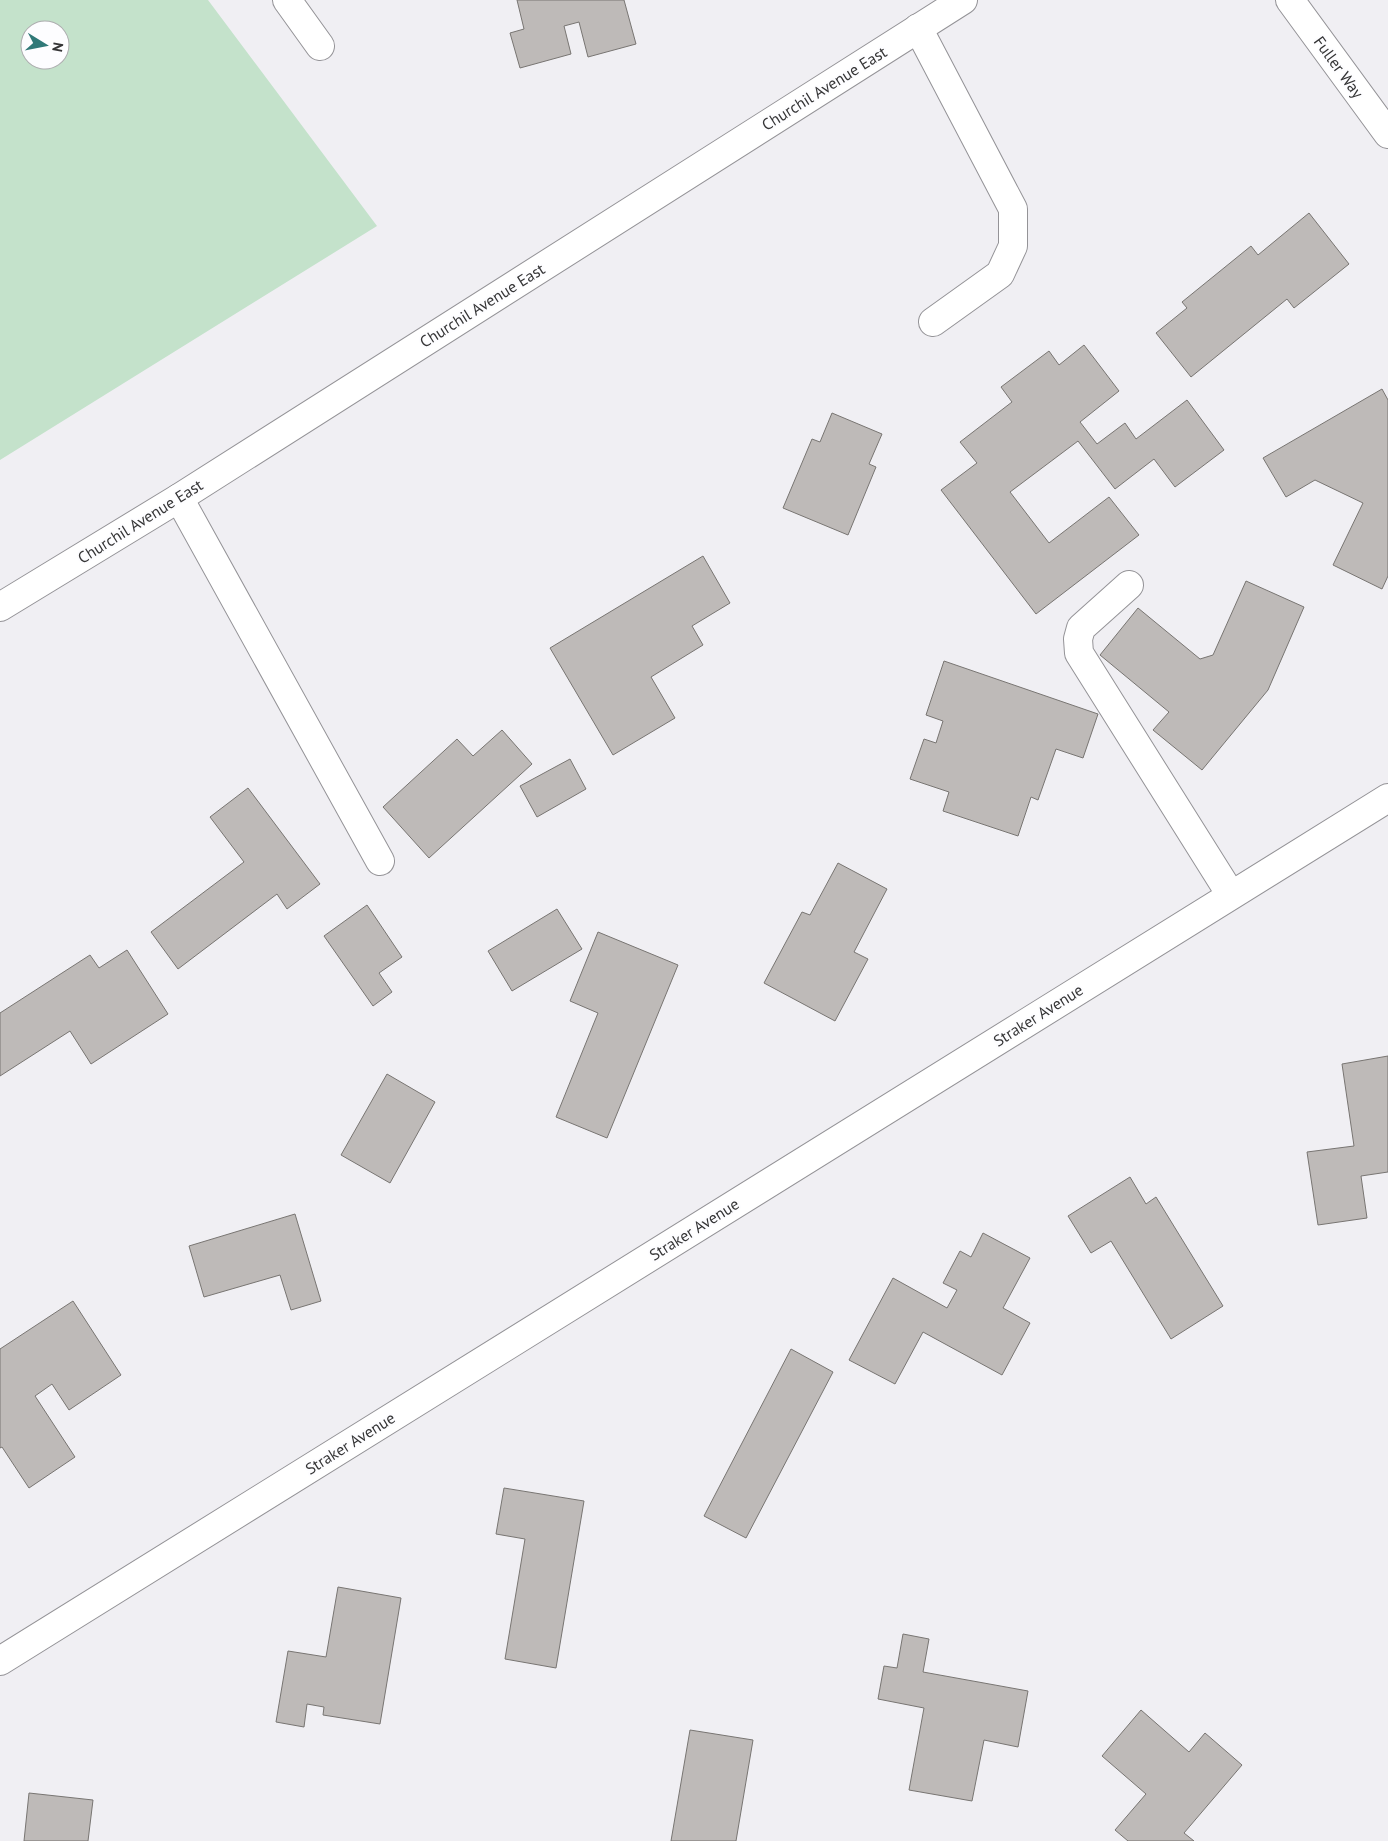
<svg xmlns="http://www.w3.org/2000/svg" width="1388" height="1841" viewBox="0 0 1388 1841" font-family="'PT Sans',sans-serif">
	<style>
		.green { fill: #c4e2cb; fill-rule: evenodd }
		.building { fill: #bebab8; stroke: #787572 }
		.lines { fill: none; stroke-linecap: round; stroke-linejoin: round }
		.minor-casing { stroke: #949397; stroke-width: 30 }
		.major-casing { stroke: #949397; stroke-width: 30 }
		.minor { stroke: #fff; stroke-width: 28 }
		.major { stroke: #fff; stroke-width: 28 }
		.labels { text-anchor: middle; stroke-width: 4; stroke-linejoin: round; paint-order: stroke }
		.street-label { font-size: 16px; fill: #353536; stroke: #fdfdff }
	</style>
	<rect width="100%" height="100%" fill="#f0eff3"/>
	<path class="green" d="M0 0H208L377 226 0 460ZM30 30H60V60H30Z"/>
	<path class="building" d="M517 0H624L636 44 588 57 579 22 564 26 571 54 520 68 510 33 524 29Z
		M1309 213 1349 264 1294 308 1287 299 1191 377 1156 333 1187 308 1182 302 1251 246 1258 255Z
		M1084 345 1119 391 1080 422 1097 444 1125 423 1136 439 1187 400 1224 450 1175 487 1154 459 1115 489 1078 441 1010 492 1049 543 1109 497 1139 535 1036 614 941 490 977 463 960 442 1012 402 1001 387 1049 351 1059 365Z
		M1382 389 1388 400V576L1382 589 1333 565 1363 503 1315 480 1286 497 1263 458Z
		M832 413 882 434 869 464 876 467 848 535 783 508 812 439 820 442Z
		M703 556 730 603 692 626 703 645 651 677 675 718 613 755 550 648Z
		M1246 581 1304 607 1268 690 1202 770 1153 730 1169 712 1100 655 1138 608 1200 659 1213 655Z
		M944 661 1098 714 1083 758 1056 749 1038 800 1031 797 1018 836 943 811 949 792 910 779 924 739 936 743 943 721 926 715Z
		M502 730 532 764 429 858 383 807 457 739 473 756Z
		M570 759 586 789 537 817 520 786Z
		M248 788 320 884 287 909 277 894 178 969 151 932 244 862 210 817Z
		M838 863 887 889 854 952 868 959 835 1021 764 983 802 912 810 915Z
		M367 905 402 957 379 973 392 992 373 1006 324 936Z
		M557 909 582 949 512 991 488 951Z
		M598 932 678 965 607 1138 556 1117 598 1013 570 1001Z
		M127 950 168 1014 91 1064 70 1031 0 1076V1013L90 955 99 968Z
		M1388 1056V1172L1361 1176 1367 1218 1318 1225 1307 1152 1354 1146 1342 1064Z
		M387 1074 435 1102 390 1183 341 1155Z
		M1130 1177 1146 1204 1156 1197 1223 1306 1171 1339 1111 1241 1091 1253 1068 1216Z
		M295 1214 321 1301 291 1310 280 1275 204 1297 189 1246Z
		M983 1233 1030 1258 1003 1308 1030 1323 1002 1375 923 1332 895 1384 849 1360 893 1278 947 1308 957 1290 943 1283 960 1251 971 1257Z
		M73 1301 121 1375 69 1410 52 1384 35 1396 75 1457 29 1488 2 1447 0 1448V1349Z
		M791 1349 833 1372 746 1538 704 1516Z
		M504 1488 584 1501 556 1668 505 1659 525 1539 496 1534Z
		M338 1587 401 1598 380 1724 323 1715 324 1707 307 1704 304 1727 276 1722 288 1651 326 1657Z
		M903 1634 929 1639 923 1672 1028 1691 1018 1747 984 1740 972 1801 909 1790 924 1708 878 1699 884 1666 897 1668Z
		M1141 1710 1189 1752 1205 1733 1242 1765 1184 1833 1194 1841H1128L1115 1830 1146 1794 1102 1756Z
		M690 1730 753 1740 736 1841H671Z
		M29 1793 93 1800 88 1841H24Z"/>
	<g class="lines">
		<defs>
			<path id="minor" d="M287 0 320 46
				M1290 0 1388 134
				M918 28 1013 209V246L1000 274 933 322
				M179 498 380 861
				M1129 585 1081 628 1078 639 1079 653 1231 895
				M0 1661 1388 798"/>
			<path id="major" d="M0 607 179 498 963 0"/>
		</defs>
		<use href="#minor" class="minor-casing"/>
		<use href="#major" class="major-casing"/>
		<use href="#minor" class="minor"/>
		<use href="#major" class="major"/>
	</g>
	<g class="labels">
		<g class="street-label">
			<text transform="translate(1339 67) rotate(54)" y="6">Fuller Way</text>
			<text transform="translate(824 88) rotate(-32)" y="6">Churchil Avenue East</text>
			<text transform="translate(482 305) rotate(-32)" y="6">Churchil Avenue East</text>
			<text transform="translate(140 521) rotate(-32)" y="6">Churchil Avenue East</text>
			<text transform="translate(1038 1015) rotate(-32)" y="6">Straker Avenue</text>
			<text transform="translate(694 1229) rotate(-32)" y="6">Straker Avenue</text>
			<text transform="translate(350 1443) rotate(-32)" y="6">Straker Avenue</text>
		</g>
	</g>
	<g transform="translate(45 45) rotate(100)"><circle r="24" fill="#fdfdff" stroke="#adadaf"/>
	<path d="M0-4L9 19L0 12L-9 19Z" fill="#307978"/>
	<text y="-8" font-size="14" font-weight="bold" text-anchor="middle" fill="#353536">N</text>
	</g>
</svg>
